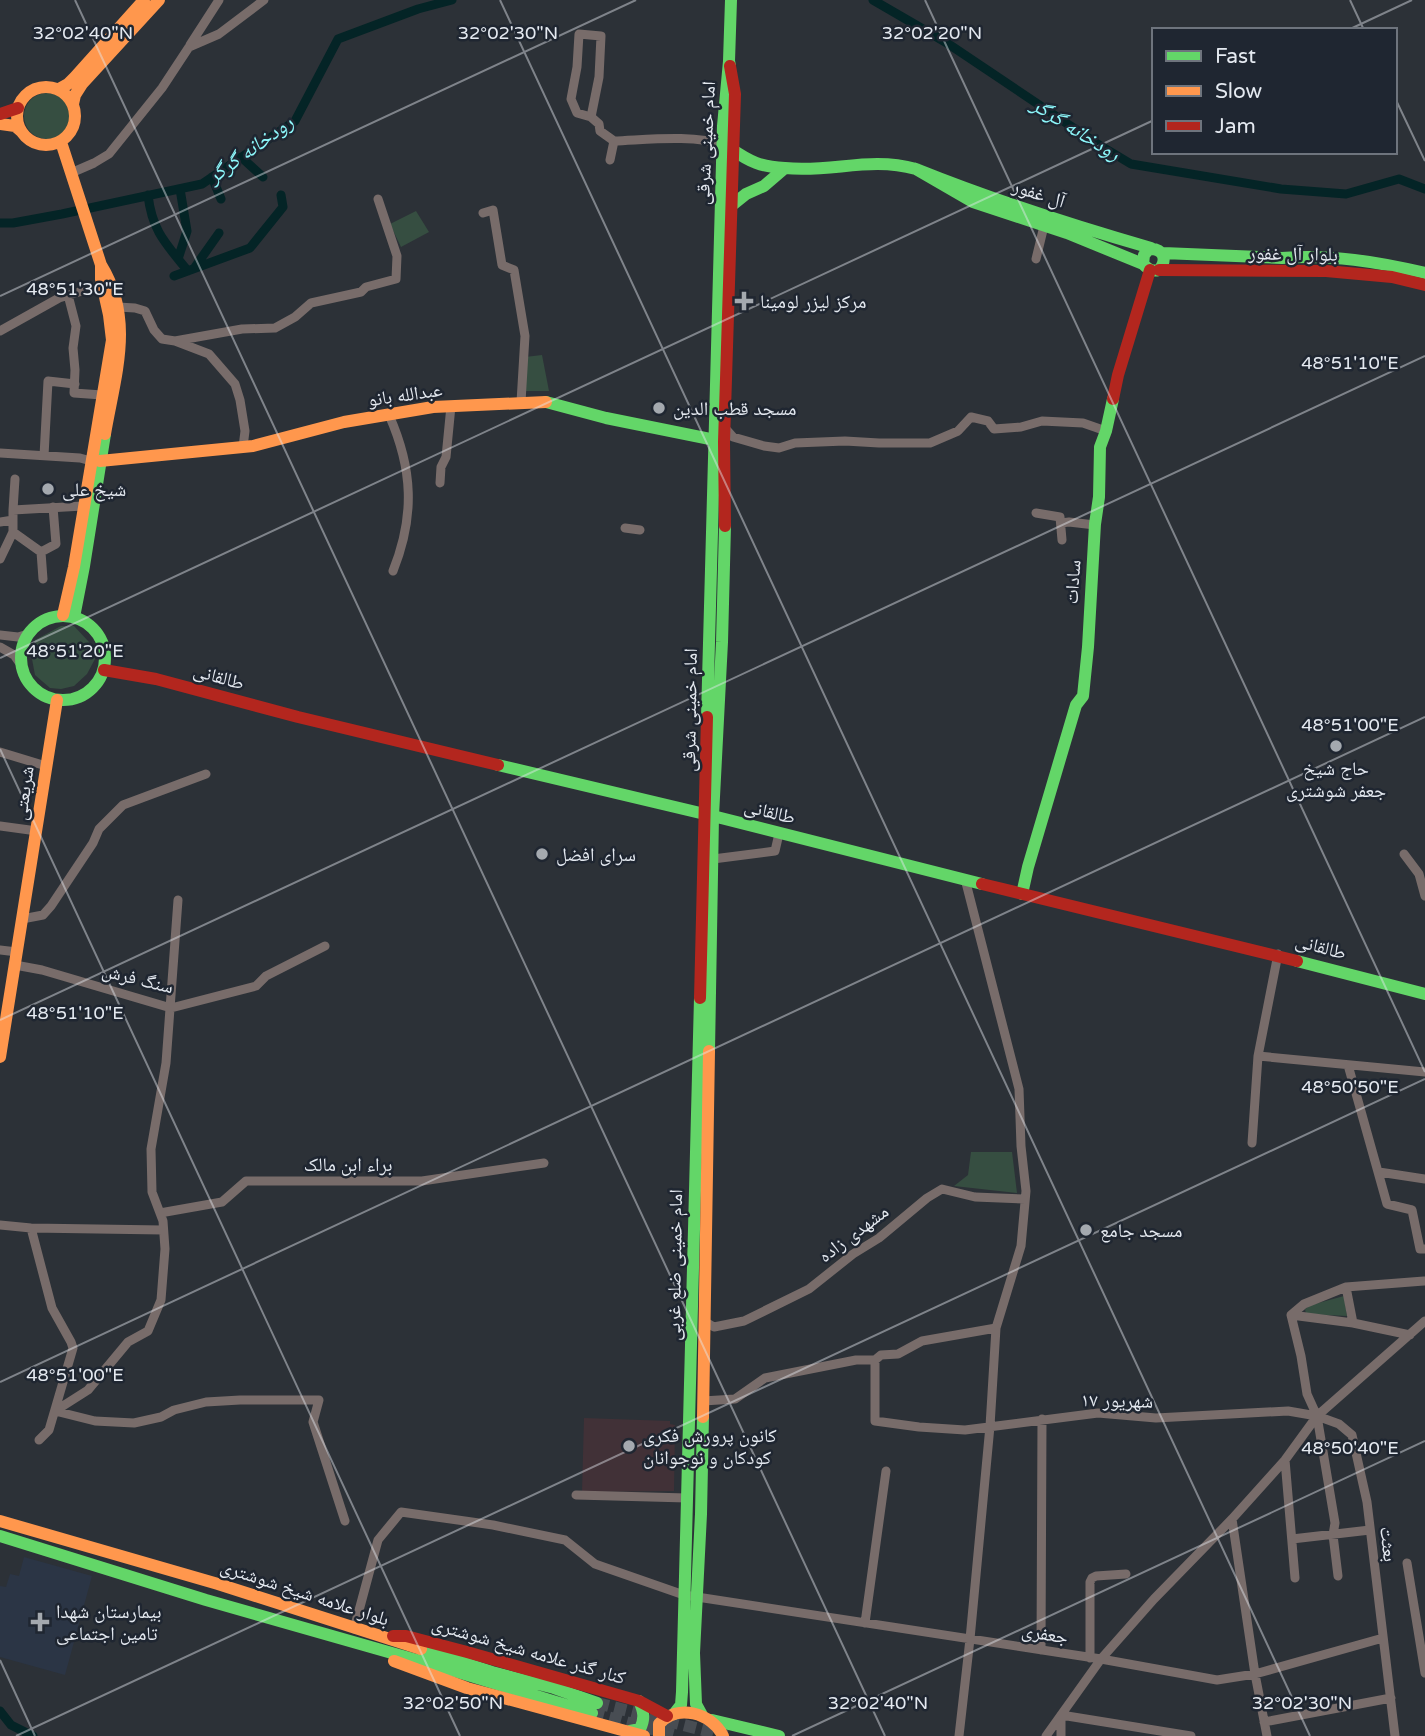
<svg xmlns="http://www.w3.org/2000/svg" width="1425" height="1736" viewBox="0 0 1425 1736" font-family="'Varela Round','Noto Naskh Arabic',sans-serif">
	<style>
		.built { fill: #2b3545 }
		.education { fill: #413137 }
		.green { fill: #364e41 }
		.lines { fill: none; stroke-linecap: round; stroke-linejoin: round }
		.canal { stroke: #042426; stroke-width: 9 }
		.secondary-tunnel { stroke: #484d53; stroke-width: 12; stroke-dasharray: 12 6; stroke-linecap: butt }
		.street { stroke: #786c6a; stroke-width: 9 }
		.fast { stroke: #63d668; stroke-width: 12 }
		.slow { stroke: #ff974d; stroke-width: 12 }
		.jam { stroke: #b3261e; stroke-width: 12 }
		.ticks { fill: none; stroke: #e4e9f0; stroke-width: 2; stroke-opacity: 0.45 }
		.poi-dot { fill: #a4a9af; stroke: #1f2631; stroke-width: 2.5 }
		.labels { text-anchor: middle; stroke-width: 5; stroke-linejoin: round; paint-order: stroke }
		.street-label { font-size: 19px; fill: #e4e9f0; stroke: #1f2631 }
		.poi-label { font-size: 19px; fill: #e4e9f0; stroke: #1f2631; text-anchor: start }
		.water-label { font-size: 21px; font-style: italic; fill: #8df8fb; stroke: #1f2631 }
		.ticks-label { font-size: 18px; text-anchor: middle; fill: #e4e9f0; stroke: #1f2631; stroke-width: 5; stroke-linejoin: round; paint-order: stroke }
	</style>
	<rect width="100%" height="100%" fill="#2c3137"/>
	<path class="built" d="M24 1557 92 1576 65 1675 0 1657V1586L6 1587 10 1574 19 1576Z"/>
	<path class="education" d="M584 1418 670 1421V1424L675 1425 674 1491 582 1492Z"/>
	<path class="green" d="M24 116a23 23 0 1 1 46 0a23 23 0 1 1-46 0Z
		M416 211 429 232 401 247 390 224Z
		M542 355 549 391H523L525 357Z
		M61 626H74L89 642 95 659 87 674 74 686 61 689 50 688 35 675 32 659 35 640Z
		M971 1152H1012L1017 1193 954 1186 968 1175Z
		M1344 1296 1347 1316 1306 1314 1305 1309 1311 1305Z"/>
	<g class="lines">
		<path class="canal" d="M873 0 947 43 1096 143 1131 164 1281 189 1346 194 1399 179 1425 189
			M241 157 263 177
			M212 177 221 199
			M148 195C152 231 166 244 188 271
			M0 223H13L62 214 202 184 295 121 338 39 418 9 452 0
			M178 259 187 231 180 189
			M195 267 219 233
			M174 276 250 248 283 207 281 195
			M0 1711 11 1725 33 1736"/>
		<path class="secondary-tunnel" d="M597 1703 727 1736
			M592 1713 678 1736"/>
		<path class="street" d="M190 45 219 0
			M591 117 577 113 571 99 577 67 579 34 601 36 599 77 591 117 599 124 600 131 614 141
			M614 141C645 140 694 134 723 145
			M610 160 614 141
			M71 173 94 163 109 154 162 88 189 47 219 34 264 0
			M483 213 493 210 502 265 514 270 525 336 521 402
			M1036 259 1044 226
			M68 295 76 326 73 348 75 370 74 393 102 395
			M118 307 135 308 145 311 154 330 162 339 175 341 209 354 235 384 240 400 245 431 243 447
			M0 331 59 298 102 285
			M175 341 242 329 275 328 295 317 311 303 361 292 366 287 396 279 397 256 378 199
			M389 415C413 469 415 516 393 571
			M725 428 733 437 764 446 779 448 795 443 845 441 879 443H930L958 431 971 417 988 421 994 429 1021 427 1042 421 1083 423 1106 431
			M0 453 80 458 91 461
			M44 456 48 381 75 384
			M440 483 441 467 446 457 451 406
			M13 510 83 506
			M1036 513 1060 517 1062 540
			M0 522 13 520
			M1061 523 1069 522 1095 525
			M625 528 640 530
			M13 532 41 552 43 579
			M41 552 56 544 53 507
			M0 559 13 532V510L15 479
			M0 635 18 637 28 634
			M0 647 14 655 21 665
			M0 752 46 766
			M0 826 37 831
			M1404 854 1419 874 1425 896
			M713 859 775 851 778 838
			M22 919 43 915 51 906 93 843 99 829 123 805 206 774
			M0 950 17 952
			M15 965 42 970 171 1008 256 986 266 976 325 946
			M1258 1056 1425 1072
			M1348 1065 1387 1204 1412 1210 1420 1249H1425
			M1252 1143 1258 1056 1278 954
			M1379 1172 1425 1179
			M160 1213 222 1202 246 1181H422L544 1163
			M0 1225 31 1228 163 1230
			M31 1228 52 1308 71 1342 73 1348 49 1430 39 1440
			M1346 1287 1304 1304 1291 1315 1353 1323 1346 1287 1424 1281
			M1291 1315 1301 1356 1307 1394 1317 1416 1335 1523 1333 1535 1338 1576
			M704 1321 714 1327 744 1321 809 1289 853 1254 879 1238 927 1198 942 1189 975 1197 1025 1199
			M1353 1323 1410 1335
			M875 1360 881 1355 898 1354 922 1341 996 1328
			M703 1401 735 1399 765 1378 856 1360H875V1421L919 1427 965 1430 1098 1413 1156 1418 1288 1411 1317 1416 1339 1424 1352 1435 1367 1502 1395 1736
			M55 1411 88 1390 128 1342 148 1331 161 1300 165 1249 163 1221 152 1192 151 1149 166 1063 178 900
			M55 1411 95 1421 134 1423 161 1417 174 1410 206 1402 240 1400H319L313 1422 345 1521
			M1285 1460 1295 1578
			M576 1495 687 1498
			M1232 1519 1255 1674 1267 1736
			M1292 1539 1370 1530
			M1407 1563 1425 1673
			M865 1623 886 1471
			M354 1629 378 1540 401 1512 493 1525 565 1540 595 1564 684 1595 1101 1659 1217 1680 1255 1674 1383 1638
			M1041 1650 1042 1419
			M1090 1658V1582L1092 1578 1096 1576 1126 1574
			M1264 1722 1391 1698
			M959 1736 970 1639 990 1426 996 1328 1021 1246 1026 1191 1021 1146 1019 1089 965 879
			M1046 1736 1101 1659 1154 1599 1232 1519 1285 1460 1317 1416 1425 1321
			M1061 1736V1715L1191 1736"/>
		<path class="fast" d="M729 61 731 0
			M730 148C750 162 761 167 785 168L764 186 746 194 731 206
			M785 168C832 173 869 156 916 169
			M1163 253 1282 258C1331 254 1378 262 1425 273
			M1143 264 1144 255 1149 249C1163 248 1168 259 1159 270 1152 272 1148 269 1143 264L1067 233 973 202 916 169C993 200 1071 225 1151 248
			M546 402 606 418 715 440
			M21 658a42 42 0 1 1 84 0a42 42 0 1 1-84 0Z
			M74 617 84 566 105 434
			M707 717 723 126 729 61 730 66
			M498 765 713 816 982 884
			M1022 894 1028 867 1076 705 1083 696 1088 647 1095 524 1099 497 1100 447 1106 431 1113 399
			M1297 961 1425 994
			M709 1051 713 816 722 642 725 526
			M0 1536 206 1600 448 1669 592 1713
			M421 1649 492 1672 554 1688 597 1703
			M674 1714 681 1705 682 1692 700 998
			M702 1715 696 1704 694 1653 701 1514 703 1417
			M712 1720 779 1736
			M630 1731 640 1729C645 1719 644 1711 639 1701"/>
		<path class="slow" d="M17 116a29 29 0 1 1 58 0a29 29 0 1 1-58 0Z
			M59 89 68 84 75 77 144 0
			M73 104 75 95 82 84 159 0
			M0 124 15 126 22 132
			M61 142 101 265C135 320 115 375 105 434
			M100 461 253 446 344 422 433 407 546 402
			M63 615 74 567 112 340 109 315 101 279V266
			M0 1057 57 700
			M703 1417 709 1051
			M0 1521 218 1584 421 1649
			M394 1661 467 1688 644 1736
			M659 1736V1724C677 1703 712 1713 723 1736"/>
		<path class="jam" d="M0 114 18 108
			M1159 270 1326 271 1392 277 1425 285
			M1113 399 1118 375 1150 270
			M725 526 724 442 735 94 730 66
			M104 670 156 679 298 717 498 765
			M982 884 1297 961
			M700 998 707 717
			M393 1636H406L467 1652 639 1701 667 1716"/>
	</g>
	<path class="ticks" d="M75 0 885 1736M500 0 1310 1736M925 0 1425 1072M1350 0 1364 30M1348 30 1412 0M1395 98 1425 161M0 296 636 0M0 658 1154 120M0 749 460 1736M0 1020 1425 356M0 1382 1425 717M0 1660 35 1736M16 1736 1425 1079M792 1736 1425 1441"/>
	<g class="poi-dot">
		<path d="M740.5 290.5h7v7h7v7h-7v7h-7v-7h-7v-7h7z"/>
		<circle cx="659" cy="408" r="7"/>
		<circle cx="48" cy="489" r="7"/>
		<circle cx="1336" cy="746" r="7"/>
		<circle cx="542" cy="854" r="7"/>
		<circle cx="1086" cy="1230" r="7"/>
		<circle cx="629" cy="1446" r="7"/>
		<path d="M36.5 1611.5h7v7h7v7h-7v7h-7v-7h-7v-7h7z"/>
	</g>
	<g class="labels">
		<g class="street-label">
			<text transform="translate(705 143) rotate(-87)" y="7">امام خمینی شرقی</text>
			<text transform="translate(1039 193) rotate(18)" y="7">آل غفور</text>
			<text transform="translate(1293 253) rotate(1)" y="7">بلوار آل غفور</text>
			<text transform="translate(405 394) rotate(-8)" y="7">عبدالله بانو</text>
			<text transform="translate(1072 582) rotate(-86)" y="7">سادات</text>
			<text transform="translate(219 676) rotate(16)" y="7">طالقانی</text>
			<text transform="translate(689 710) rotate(-89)" y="7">امام خمینی شرقی</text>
			<text transform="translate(23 793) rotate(-82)" y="7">شریعتی</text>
			<text transform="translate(770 811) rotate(14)" y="7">طالقانی</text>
			<text transform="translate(1321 946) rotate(15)" y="7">طالقانی</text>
			<text transform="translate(138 978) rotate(14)" y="7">سنگ فرش</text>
			<text x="348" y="1171">براء ابن مالک</text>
			<text transform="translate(853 1233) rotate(-37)" y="7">مشهدی زاده</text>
			<text transform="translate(674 1265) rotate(-89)" y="7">امام خمینی ضلع غربی</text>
			<text transform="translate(1117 1400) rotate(1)" y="7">۱۷ شهریور</text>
			<text transform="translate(1389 1544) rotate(83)" y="7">بعثت</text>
			<text transform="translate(305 1592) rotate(18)" y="7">بلوار علامه شیخ شوشتری</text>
			<text transform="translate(1045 1633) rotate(9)" y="7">جعفری</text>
			<text transform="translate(529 1650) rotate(16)" y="7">کنار گذر علامه شیخ شوشتری</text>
		</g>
		<g class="poi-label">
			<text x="760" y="308">مرکز لیزر لومینا</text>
			<text x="673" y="415">مسجد قطب الدین</text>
			<text x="62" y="496">شیخ علی</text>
			<text x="1336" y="775" text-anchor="middle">حاج شیخ<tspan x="1336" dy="22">جعفر شوشتری</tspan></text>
			<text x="556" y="861">سرای افضل</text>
			<text x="1100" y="1237">مسجد جامع</text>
			<text x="643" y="1442">کانون پرورش فکری<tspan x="643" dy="22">کودکان و نوجوانان</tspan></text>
			<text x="56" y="1618">بیمارستان شهدا<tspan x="56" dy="22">تامین اجتماعی</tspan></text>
		</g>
		<g class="water-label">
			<text transform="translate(1076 129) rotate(32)" y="7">رودخانه گرگر</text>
			<text transform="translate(250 149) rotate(-36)" y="7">رودخانه گرگر</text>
		</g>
	</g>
	<g class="ticks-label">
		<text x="83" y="39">32°02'40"N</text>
		<text x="508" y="39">32°02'30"N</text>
		<text x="932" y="39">32°02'20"N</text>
		<text x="75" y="295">48°51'30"E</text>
		<text x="1350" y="369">48°51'10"E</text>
		<text x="75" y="657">48°51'20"E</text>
		<text x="1350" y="731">48°51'00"E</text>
		<text x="75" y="1019">48°51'10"E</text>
		<text x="1350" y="1093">48°50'50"E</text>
		<text x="75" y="1381">48°51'00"E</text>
		<text x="1350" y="1454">48°50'40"E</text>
		<text x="453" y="1709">32°02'50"N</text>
		<text x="878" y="1709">32°02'40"N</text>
		<text x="1302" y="1709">32°02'30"N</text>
	</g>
	<rect x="1152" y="28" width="245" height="126" fill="#1f2631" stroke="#6e747d" stroke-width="2"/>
	<rect x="1166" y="51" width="35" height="10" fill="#63d668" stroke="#6e747d" stroke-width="2"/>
	<text x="1215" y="63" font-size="21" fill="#e4e9f0">Fast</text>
	<rect x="1166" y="86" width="35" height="10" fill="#ff974d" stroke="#6e747d" stroke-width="2"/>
	<text x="1215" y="98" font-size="21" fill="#e4e9f0">Slow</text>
	<rect x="1166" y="121" width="35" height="10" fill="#b3261e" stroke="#6e747d" stroke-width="2"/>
	<text x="1215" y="133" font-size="21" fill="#e4e9f0">Jam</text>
</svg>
